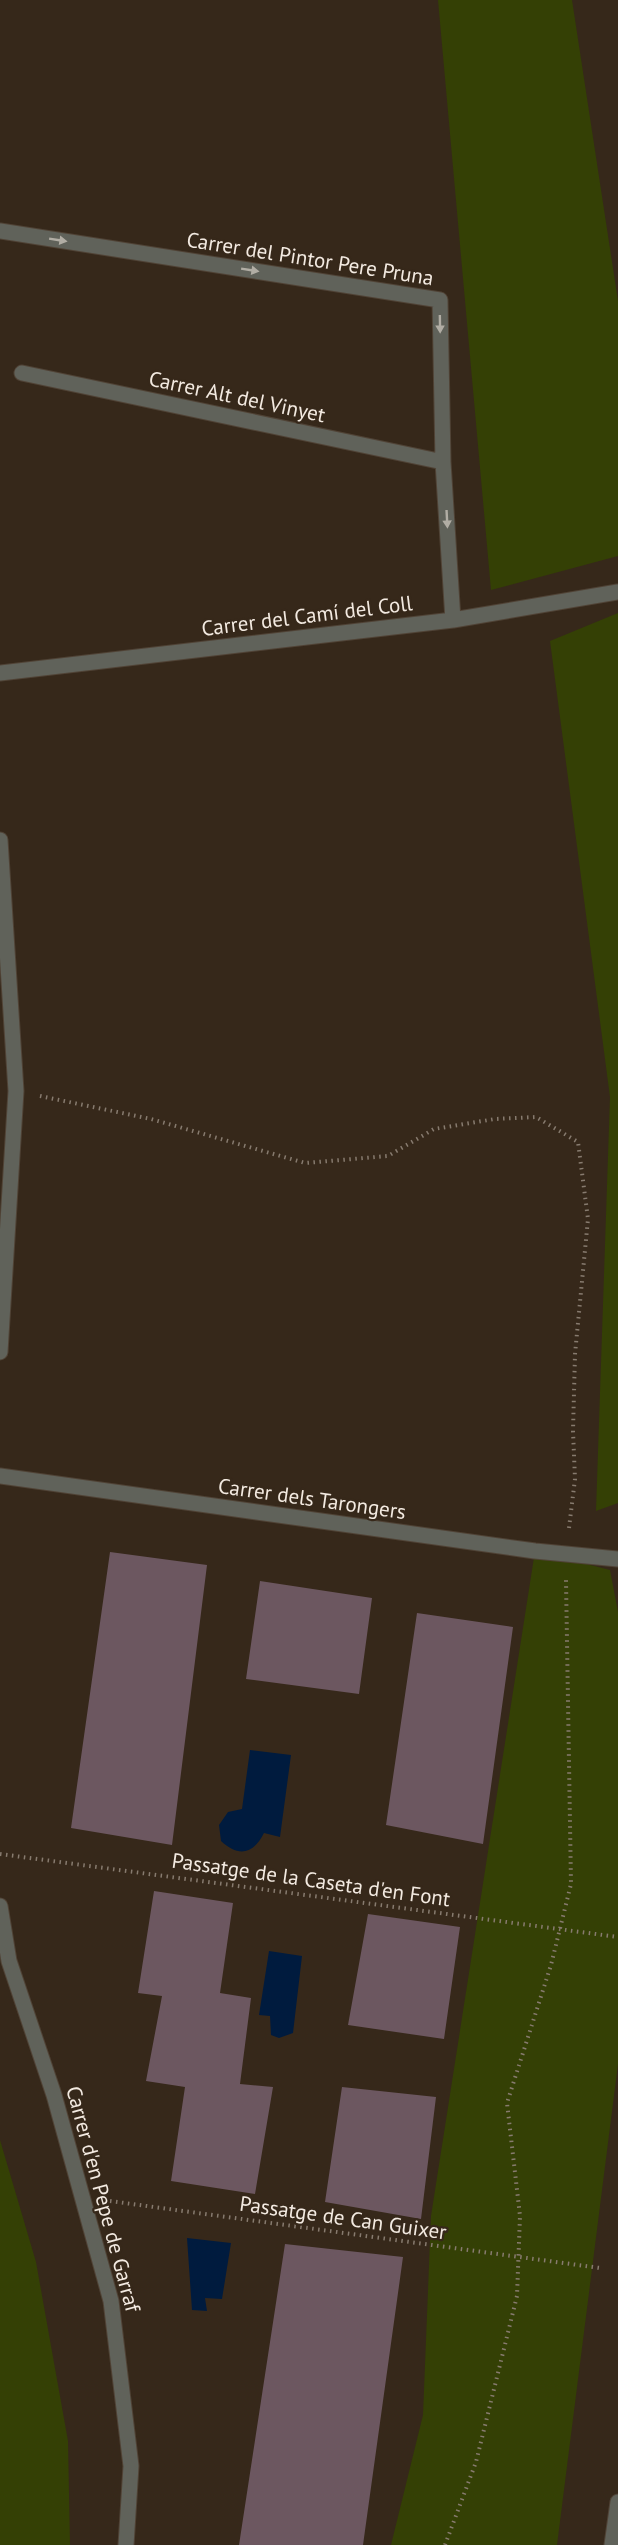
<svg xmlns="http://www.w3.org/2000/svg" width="618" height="2545" viewBox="0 0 618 2545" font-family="'PT Sans',sans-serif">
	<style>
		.green { fill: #344005 }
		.water { fill: #001b3e }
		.building { fill: #6c5760 }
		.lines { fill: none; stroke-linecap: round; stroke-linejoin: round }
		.minor-casing { stroke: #504336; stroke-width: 17 }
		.path { stroke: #877b6f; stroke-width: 4; stroke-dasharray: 1.5 4.5; stroke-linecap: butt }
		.minor { stroke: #60625a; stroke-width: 15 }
		.oneway { fill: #b1ada4 }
		.labels { text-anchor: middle; stroke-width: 4.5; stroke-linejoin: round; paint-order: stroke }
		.street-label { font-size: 21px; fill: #f3eae1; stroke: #36281a }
	</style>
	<rect width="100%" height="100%" fill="#36281a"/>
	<path class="green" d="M438 0H572L618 301V556L491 590Z
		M618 613V1503L596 1511 610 1097 550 641Z
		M535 1551 610 1570 618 1612V2064L557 2545H391L423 2415 431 2216Z
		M0 2140 36 2262 68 2441 70 2545H0Z"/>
	<path class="water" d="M250 1750 291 1755 280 1837 264 1833C253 1855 238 1857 221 1841L219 1825 228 1812 242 1809Z
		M269 1951 302 1956 293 2033 279 2038 271 2035 270 2016 259 2015Z
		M187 2238 231 2243 222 2299 205 2298 207 2311 192 2310Z"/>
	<path class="building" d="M110 1552 207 1565 172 1845 71 1828Z
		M260 1581 372 1598 359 1694 246 1679Z
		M417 1613 513 1627 483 1844 386 1825Z
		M154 1891 233 1903 220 1993 251 1998 240 2084 273 2087 255 2194 171 2181 185 2087 146 2081 162 1996 138 1993Z
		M368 1914 460 1927 444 2039 348 2025Z
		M342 2087 436 2097 421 2219 325 2202Z
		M285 2244 403 2257 363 2545H239Z"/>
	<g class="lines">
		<defs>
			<path id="minor" d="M0 231 440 300 443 462 453 620
				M22 373 443 462
				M0 673 453 620 618 592
				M0 840 16 1091 0 1352
				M0 1476 535 1551 618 1559
				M0 1906 9 1961 54 2095 111 2301 131 2466 126 2545
				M612 2545 618 2502"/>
		</defs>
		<use href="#minor" class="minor-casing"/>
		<path class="path" d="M40 1096 151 1119 305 1163 388 1156 434 1129 495 1119 536 1117 578 1142 588 1219 575 1354 573 1431 575 1479 569 1528
			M0 1854 618 1937
			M110 2201 600 2268
			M445 2545 476 2462 517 2296 520 2216 507 2103 551 1965 571 1884 566 1580"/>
		<use href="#minor" class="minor"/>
	</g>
	<defs><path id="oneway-solid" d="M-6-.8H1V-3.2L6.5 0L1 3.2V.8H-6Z" transform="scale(1.5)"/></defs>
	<g class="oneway">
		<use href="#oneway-solid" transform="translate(58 240) rotate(9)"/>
		<use href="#oneway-solid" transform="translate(250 270) rotate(9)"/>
		<use href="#oneway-solid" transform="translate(440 324) rotate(89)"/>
		<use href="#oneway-solid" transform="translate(447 519) rotate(87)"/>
	</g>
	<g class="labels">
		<g class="street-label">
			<text transform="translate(310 259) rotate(9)" y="7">Carrer del Pintor Pere Pruna</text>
			<text transform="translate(237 397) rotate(12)" y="7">Carrer Alt del Vinyet</text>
			<text transform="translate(307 616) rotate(-7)" y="7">Carrer del Camí del Coll</text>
			<text transform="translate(312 1499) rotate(8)" y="7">Carrer dels Tarongers</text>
			<text transform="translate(311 1880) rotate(8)" y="7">Passatge de la Caseta d'en Font</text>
			<text transform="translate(103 2199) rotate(75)" y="7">Carrer d'en Pepe de Garraf</text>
			<text transform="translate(343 2218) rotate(8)" y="7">Passatge de Can Guixer</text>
		</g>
	</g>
</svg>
